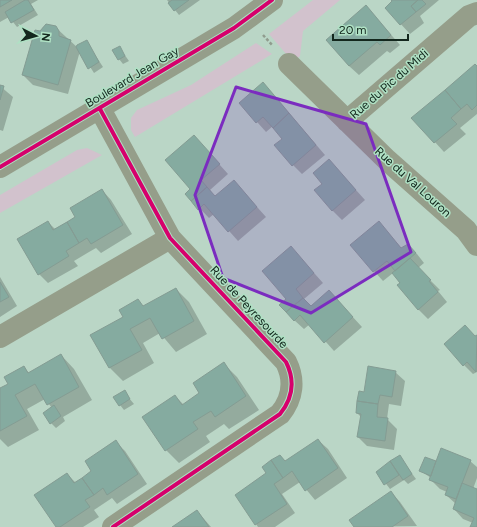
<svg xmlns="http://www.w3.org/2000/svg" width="477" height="527" viewBox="0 0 477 527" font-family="Figtree,sans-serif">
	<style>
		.green { fill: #d2c2cd }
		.shadow { fill: #0003 }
		.building { fill: #85aba0; stroke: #849c93 }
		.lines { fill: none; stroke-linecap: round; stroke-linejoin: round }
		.path { stroke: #909c8e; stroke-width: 2.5; stroke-dasharray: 3 2; stroke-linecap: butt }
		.minor { stroke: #959e8a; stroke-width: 22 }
		.cycleway-casing { stroke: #afe1c4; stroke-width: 6 }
		.cycleway { stroke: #d6006c; stroke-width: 4 }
		.marked { fill: #7b2cbf; fill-opacity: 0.2; stroke: #7b2cbf; stroke-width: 3; stroke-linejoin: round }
		.labels { text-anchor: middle; stroke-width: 3; stroke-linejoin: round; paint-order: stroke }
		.street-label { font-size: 12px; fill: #13271d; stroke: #afe1c4 }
	</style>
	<rect width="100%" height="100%" fill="#bad6c6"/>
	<path class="green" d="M313 0H340L303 31 300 56 293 62 269 34Z
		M256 43 272 54 135 137 131 130V118L137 110 191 85Z
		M87 148 102 155 0 213V195L77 150Z"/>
	<path class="shadow" d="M0 0H38L31 4 38 15 17 27 9 17 0 22Z
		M167 0H200L179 15Z
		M392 0H439L420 16 424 23 410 34 386 8 393 1Z
		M366 6 400 45 390 53 387 51 359 75 349 66Z
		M53 25 78 48 86 41 103 67 94 73 80 51 68 94 33 85 23 75 43 27Z
		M119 47 129 61 123 64 119 59Z
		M477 67V114L460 128 466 134 444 152 413 118Z
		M263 83 325 155 302 174 293 165 283 139 273 126 266 132 240 103Z
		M0 86 13 97 3 131 0 130Z
		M194 136 228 174 210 190 215 197 234 181 266 217 238 241 214 214 209 218 186 194 192 189Z
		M329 160 365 200 342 220 332 210 323 184Z
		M102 190 111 200 132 234 101 253 96 248 89 252 74 261 78 266 48 283 39 274 48 222 55 229 76 217Z
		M379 222 402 249 408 245 417 254 424 263 418 268 440 290 438 291 447 302 428 319 418 309 393 273 383 281 351 245Z
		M291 247 323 283 304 299 311 307 329 291 362 327 334 351 310 324 304 329 294 320 287 299Z
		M0 277 17 306 0 317Z
		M176 289 189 302 207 334 176 352 160 333 143 343 154 363 123 381 110 368 92 336 124 318 138 301 144 307Z
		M477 336V372L473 374 464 365Z
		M61 355 74 369 92 400 63 417 65 421 56 428 51 423 52 408 45 399 27 409 39 430 8 447 0 439V389L9 384 24 367 29 373Z
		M224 364 237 377 259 410 229 429 224 424 206 436 210 442 179 463 166 450 175 396 184 405 201 394Z
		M395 372 405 381 401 406 389 404 387 419 397 429 394 450 367 446 358 437 361 417 357 413 364 393Z
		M124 392 134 404 124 410 120 405Z
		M318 440 328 449 347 478 315 500 300 482 282 494 295 513 275 527H258L256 524 268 474 280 456 286 462Z
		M116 442 125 451 147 484 117 504 112 498 94 510 99 517 83 527H57L67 474 76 483 93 472Z
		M399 456 416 479 408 484 404 480 390 489 377 472Z
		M426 458 437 462 470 461 477 467V478L473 489 477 490V527H471L473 523 463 519 454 509 456 504 446 495 447 492 440 489 430 479 431 478 421 471Z
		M391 492 400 502 417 526 355 527Z
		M197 511 211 527H174Z"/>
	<path class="building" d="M0 0H12L0 7Z
		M25 0H28L34 10 11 23 5 12Z
		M172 0H189L174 11 168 3Z
		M391 0H418L411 6 416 12 400 25 385 8 392 1Z
		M418 0H422L426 4 416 12 411 6Z
		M366 5 391 35 380 45 377 42 349 66 326 40Z
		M46 24 56 26 59 31V36L71 40 58 85 22 75 35 30 40 31Z
		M87 40 99 62 88 69 76 47 77 45Z
		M120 46 125 56 118 60 112 50Z
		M475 64 477 66V105L472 110 467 104 461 109 445 90Z
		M263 82 289 113 273 128 263 117 256 123 239 103Z
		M0 85 4 86 0 100Z
		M445 90 461 109 451 118 457 124 434 143 411 118Z
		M289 113 316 145 292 166 274 145 282 139 273 128Z
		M194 135 220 164 201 180 207 187 191 201 185 194 190 189 165 160Z
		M329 159 356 190 332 211 314 190 322 184 313 173Z
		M234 180 257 207 228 232 204 204 198 210 191 201 207 187 215 196Z
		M102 189 123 225 91 244 87 238 79 243 67 222 75 217 70 208Z
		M48 221 53 230 67 222 79 243 66 251 69 256 38 275 17 239Z
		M379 221 401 248 408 244 416 253 395 271 387 261 373 272 350 245Z
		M291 246 314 273 296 289 303 298 286 312 279 305 286 299 262 271Z
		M410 258 431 280 429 281 438 292 418 310 397 285 400 283 392 273Z
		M0 282 9 297 0 302Z
		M176 288 194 321 162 339 150 318 130 329 142 350 109 368 90 335 123 317 119 310 138 299 143 306Z
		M329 290 353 317 324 343 300 315 294 321 286 312 303 298 311 306Z
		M465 325 475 336 477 335 476 372 467 362 463 366 444 344Z
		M61 354 79 387 47 405 35 384 15 395 27 416 0 431V388L8 384 4 377 24 366 28 373Z
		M224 362 246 396 215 417 211 411 193 422 198 429 165 451 142 417 175 395 182 405 199 393 193 383Z
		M368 366 396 371 392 397 380 395 378 404 357 401 359 391 364 392Z
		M125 390 130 399 119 406 113 397Z
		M357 401 378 404 377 417 388 418 385 441 357 437 361 414 356 413Z
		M54 405 61 416 50 424 43 413Z
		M318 439 338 468 305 491 292 471 283 478 271 460 280 455 285 461Z
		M116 440 138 474 107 495 103 488 94 495 82 478 91 471 85 461Z
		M441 448 471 460 456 499 445 495 448 487 429 480Z
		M400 455 412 474 403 480 390 461Z
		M425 457 436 461 431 476 419 471Z
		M271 460 283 478 274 484 287 504 255 525 235 495 266 473 262 467Z
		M390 461 399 475 384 485 376 472Z
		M67 473 74 483 82 478 94 495 85 500 90 507 60 527H56L34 495Z
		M462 483 477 489V527H470L474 518 453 509Z
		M391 491 408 516 392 527H354L349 520Z
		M197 510 209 527H172Z"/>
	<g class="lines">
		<path class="path" d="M263 35 273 46"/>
		<path class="minor" d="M289 64 387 160 466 230 477 245
			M100 109 170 238 286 362C295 380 293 398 280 414L113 527
			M347 121 469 16 477 13
			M0 167 234 28 272 0
			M0 337 170 238"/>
		<defs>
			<path id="cycleway" d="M100 109 170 238 286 362C295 380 293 398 280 414L113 527
				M0 167 234 28 272 0"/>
		</defs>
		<use href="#cycleway" class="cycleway-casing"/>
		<use href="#cycleway" class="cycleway"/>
	</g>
	<path class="marked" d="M236 87 366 124 411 252 311 313 223 278 195 195Z"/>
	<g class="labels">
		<g class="street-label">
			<text transform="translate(132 77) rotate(-31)" y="4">Boulevard Jean Gay</text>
			<text transform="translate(389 84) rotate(-41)" y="4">Rue du Pic du Midi</text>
			<text transform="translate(413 182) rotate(42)" y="4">Rue du Val Louron</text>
			<text transform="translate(249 307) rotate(47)" y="4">Rue de Peyresourde</text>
		</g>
	</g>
	<g transform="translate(36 36) rotate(96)" stroke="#afe1c4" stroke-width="3" paint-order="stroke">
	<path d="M0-3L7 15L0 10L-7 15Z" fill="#13271d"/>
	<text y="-6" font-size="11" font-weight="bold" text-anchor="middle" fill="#13271d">N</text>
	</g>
	<path d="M333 34v6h75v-6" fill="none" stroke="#13271d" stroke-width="2"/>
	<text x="339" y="34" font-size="12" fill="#13271d" stroke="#afe1c4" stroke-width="3" paint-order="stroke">20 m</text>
</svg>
